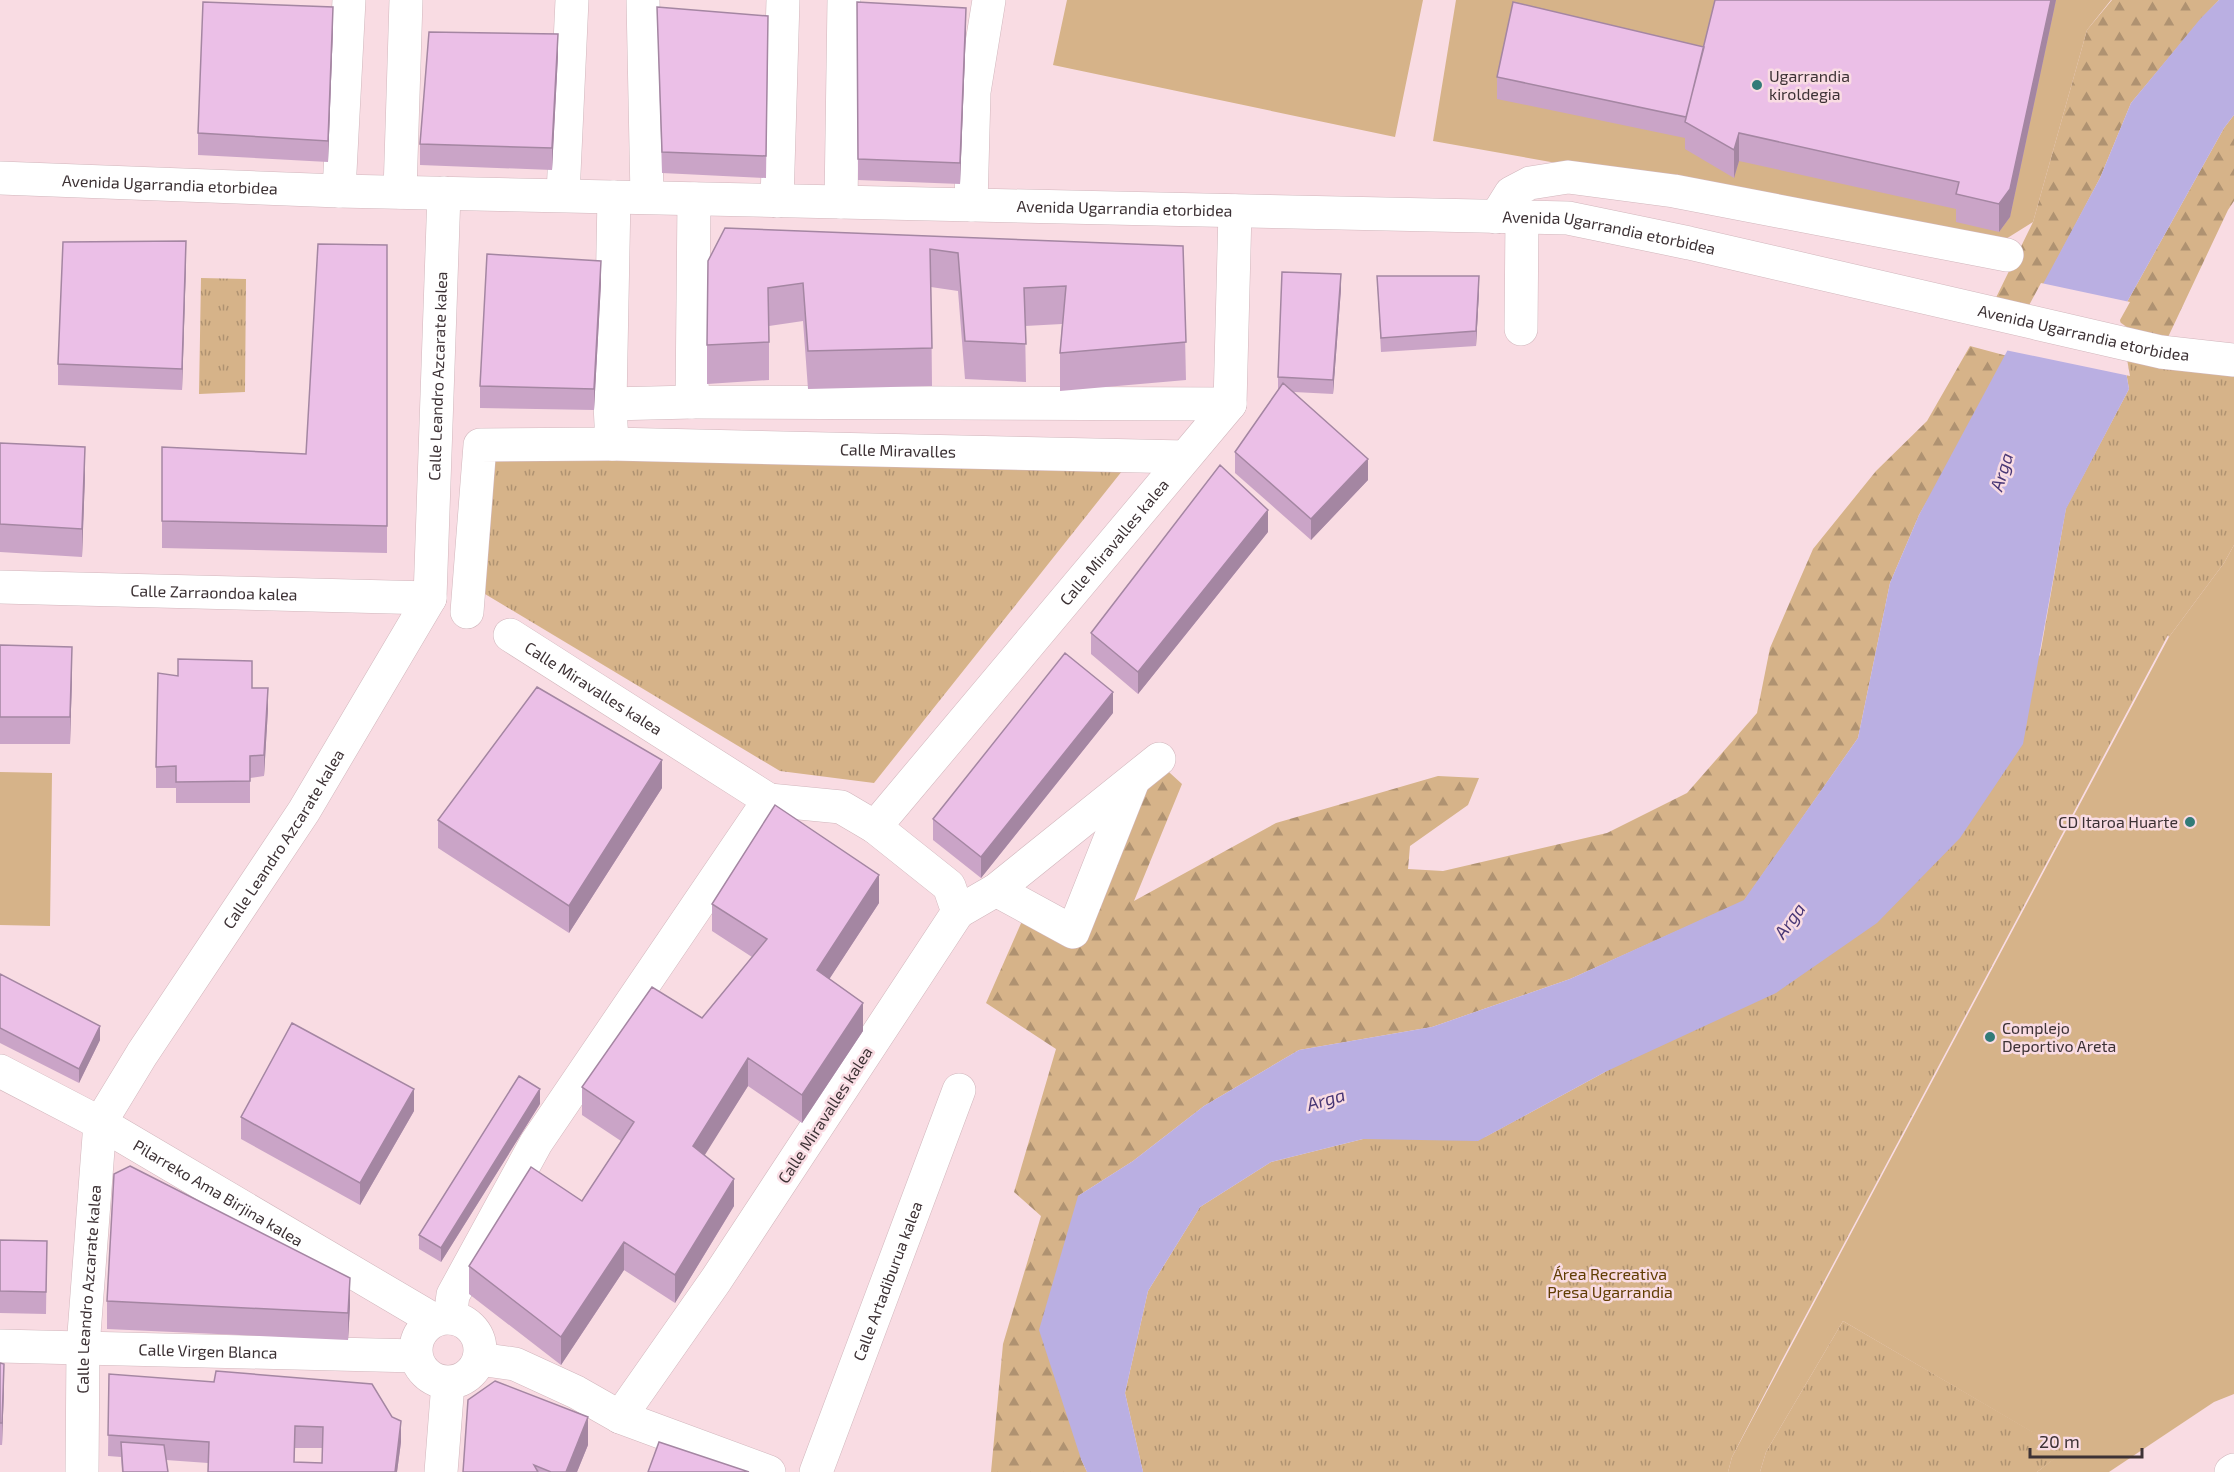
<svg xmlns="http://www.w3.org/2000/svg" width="2234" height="1472" viewBox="0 0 2234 1472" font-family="'Exo 2',sans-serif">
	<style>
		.forest { fill: url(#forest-firs) }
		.park { fill: url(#park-tufts) }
		.garden { fill: #d6b389 }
		.water { fill: #baafe2 }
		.pier { fill: #f9dce3 }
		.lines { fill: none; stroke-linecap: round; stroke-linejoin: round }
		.minor-casing { stroke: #d1b6bc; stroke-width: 34 }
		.minor { stroke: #fff; stroke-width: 33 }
		.wall { fill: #caa4c7; fill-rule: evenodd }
		.shaded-wall { fill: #a486a2 }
		.building { fill: #ebbfe7; stroke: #a486a2; stroke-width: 1.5; fill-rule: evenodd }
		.poi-dot { fill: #327b78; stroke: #f9dce3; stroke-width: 2 }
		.labels { text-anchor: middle; stroke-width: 5; stroke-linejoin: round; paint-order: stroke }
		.poi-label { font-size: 16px; fill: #3d3235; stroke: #f9dce3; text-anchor: start }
		.street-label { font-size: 16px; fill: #3d3235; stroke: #f9dce3 }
		.park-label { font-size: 16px; fill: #603c02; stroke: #f9dce3 }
		.water-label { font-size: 18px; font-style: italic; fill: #493775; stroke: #f9dce3 }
	</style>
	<defs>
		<pattern id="forest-firs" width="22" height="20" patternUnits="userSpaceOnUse" patternTransform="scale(1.5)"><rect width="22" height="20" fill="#d6b389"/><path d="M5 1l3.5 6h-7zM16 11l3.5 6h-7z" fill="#af9271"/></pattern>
		<pattern id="park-tufts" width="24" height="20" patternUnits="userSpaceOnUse" patternTransform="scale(1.5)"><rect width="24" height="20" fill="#d6b389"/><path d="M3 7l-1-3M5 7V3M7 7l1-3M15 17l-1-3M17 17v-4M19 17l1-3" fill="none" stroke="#af9271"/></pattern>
	</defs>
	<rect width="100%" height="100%" fill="#f9dce3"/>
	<path class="forest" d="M2112 0H2219L2201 19 2131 103 2100 178 2025 320 1989 312 2033 222 2087 30Z
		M2234 115V201L2228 210 2161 352 2117 320 2224 128Z
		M1970 346 2011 357 1919 515 1890 583 1858 738 1744 901 1570 979 1432 1027 1299 1050 1204 1106 1133 1161 1078 1196 1081 1459 1087 1472H991L1003 1344 1041 1216 1014 1192 1056 1049 986 1003 1026 912 1077 943 1158 762 1182 784 1134 901 1276 823 1438 776 1479 778 1468 805 1410 846 1408 869 1443 871 1607 833 1687 793 1757 713 1770 648 1813 549 1876 471 1927 421Z"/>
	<path class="park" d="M201 278 246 279 245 392 199 394Z
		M2121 343 2234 360V545L2224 563 2169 637 2168 635 1782 1360 1732 1457 1728 1472H1143L1125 1393 1148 1291 1200 1207 1271 1162 1363 1139 1485 1137 1605 1072 2040 655 2066 508 2129 389Z
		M480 445 1134 456 874 783 780 771 470 585Z
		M1843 1321 2065 1451 2037 1472H1760L1766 1452Z"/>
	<path class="garden" d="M1067 0H1423L1395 137 1053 65Z
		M1456 0H2111L2087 30 2033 222 2001 242 1433 141Z
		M2234 545V1394L2214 1402 2109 1472H2037L2064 1451 1843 1321 1766 1452 1760 1472H1728L1732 1457 2169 637 2224 563Z
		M0 772 52 773 50 926 0 925Z"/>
	<path class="water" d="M2219 0H2234V115L2224 128 2117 320 2129 389 2066 509 2023 744 1960 838 1877 923 1776 993 1605 1072 1478 1141 1363 1139 1271 1162 1200 1207 1148 1291 1125 1393 1143 1472H1087L1081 1459 1039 1330 1078 1196 1133 1161 1204 1106 1299 1050 1432 1027 1570 979 1744 900 1858 738 1890 583 1919 515 2100 178 2131 103 2201 18Z"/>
	<path class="pier" d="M2041 283 2130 302 2120 320 2130 376 2005 350Z"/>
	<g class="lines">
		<defs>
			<g id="minor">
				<path d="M643 0 647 197"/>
				<path id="s1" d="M0 178 339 191 1568 218 1689 243 2161 352 2234 360"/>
				<path d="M339 191 349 0"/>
				<path d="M400 192 406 0"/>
				<path d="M563 195 572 0"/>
				<path d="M694 199 692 402 1230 404"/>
				<path d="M777 201 783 0"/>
				<path d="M841 202 844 0"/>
				<path d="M971 205 974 92 989 0"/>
				<path d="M1496 217 1511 193 1530 183 1568 177 1674 191 2007 255"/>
				<path d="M1521 329 1522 217"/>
				<path d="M610 404 692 402"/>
				<path id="s2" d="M612 444 1185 457"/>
				<path id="s3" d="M0 587 430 598"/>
				<path d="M467 612 480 445 612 444 610 404 614 197"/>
				<path id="s4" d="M510 635 769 800"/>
				<path id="s5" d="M875 827 1230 404 1235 211"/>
				<path d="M996 890 1073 932 1133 781"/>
				<path d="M958 912 996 890 1159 759"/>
				<path id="s6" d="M0 1071 100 1123 434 1320"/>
				<circle cx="448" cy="1350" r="32"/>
				<path d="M450 1318 453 1295 536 1143 769 800 841 807 875 827 949 886 958 912 716 1280 620 1417"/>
				<path id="s7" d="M0 1346 416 1356"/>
				<path d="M479 1359 515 1364 576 1392 620 1417 769 1472"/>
				<path id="s8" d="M82 1472 83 1347 100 1123 142 1054 304 811 430 598 444 193"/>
				<path d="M441 1472 448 1383"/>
				<path id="s9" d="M816 1472 959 1090"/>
				<path d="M2231 1472 2234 1470"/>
			</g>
		</defs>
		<use href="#minor" class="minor-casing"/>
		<use href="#minor" class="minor"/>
	</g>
	<path class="wall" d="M1715 0H2056L2010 217 1999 232 1956 222V209L1739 161 1734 178 1685 149V138L1497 99V77L1704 47Z
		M857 2 966 29 960 184 858 180Z
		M657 7 768 38 766 178 662 173Z
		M333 28 328 162 198 155V133Z
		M558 55 552 170 420 165V144Z
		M725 228 1183 246 1186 380 1060 391V353L1062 324 1025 326 1026 382 965 379 958 291 931 287 932 386 808 389 803 321 769 326V380L707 384V345Z
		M387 245V553L162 548V447L306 454Z
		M186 262 182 390 58 385V364Z
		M1377 276 1479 291 1476 346 1381 352Z
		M601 283 594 410 480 408V386Z
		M1341 289 1333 394 1294 392 1368 480 1311 540 1235 473V452L1278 391V377Z
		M0 443 85 475 82 557 0 552Z
		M1268 532 1138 694 1091 654V633Z
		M0 645 72 675 70 744H0Z
		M252 688 268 709 264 776 250 778V803H176V788H156V767Z
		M1113 713 981 878 933 840V819Z
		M662 788 569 933 438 848V820Z
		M879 903 829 979 863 1031 802 1123 748 1086 704 1155 734 1206 675 1303 624 1270 561 1365 469 1294V1266L582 1201 621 1141 582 1115V1087L702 1018 752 957 712 931V904Z
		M0 974 100 1040 79 1083 0 1043Z
		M540 1104 441 1262 419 1249V1235Z
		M414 1111 360 1205 241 1139V1117Z
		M0 1240 47 1241 46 1314 0 1313Z
		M107 1301 350 1306 348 1340 107 1329Z
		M0 1363 4 1385 2 1445H0Z
		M109 1374 401 1442 397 1472H208V1463L166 1460 168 1472H122L121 1457 108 1456ZM295 1448H322V1463L294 1462Z
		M588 1445 577 1472H463Z"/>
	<path class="shaded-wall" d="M2051 0H2056L2010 217 1999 232V204Z
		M333 7V28L328 162V141Z
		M966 8V29L960 184V163Z
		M558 34V55L552 170V148Z
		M1739 133V161L1734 178V150Z
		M186 241V262L182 390V369Z
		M601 261V283L594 410V389Z
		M1341 274V289L1333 394V380Z
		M1479 276V291L1476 346V331Z
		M85 447V475L82 557V529Z
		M1368 459V480L1311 540V519Z
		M1268 510V532L1138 694V672Z
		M72 647V675L70 744V717Z
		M268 688V709L264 776V755Z
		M1113 692V713L981 878V857Z
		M662 760V788L569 933V906Z
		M879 875V903L817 998V970Z
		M863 1003V1031L802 1123V1095Z
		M100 1026V1040L79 1083V1069Z
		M748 1058V1086L693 1174V1146Z
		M414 1089V1111L360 1205V1183Z
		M540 1089V1104L441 1262V1248Z
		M734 1179V1206L675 1303V1275Z
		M624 1242V1270L561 1365V1337Z
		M350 1278V1306L348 1340V1313Z
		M4 1364V1385L2 1445V1423Z
		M588 1417V1445L577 1472H566Z
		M401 1421V1442L397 1472H395Z"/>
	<path class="building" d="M1715 0H2051L2010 189 1999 204 1956 194 1959 182 1739 133 1734 150 1685 122Z
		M203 2 333 7 328 141 198 133Z
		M857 2 966 8 960 163 858 159Z
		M1513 2 1704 47 1686 117 1497 77Z
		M657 7 768 16 766 156 662 152Z
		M429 32 558 34 552 148 420 144Z
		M725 228 1183 246 1186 342 1060 353 1066 286 1024 288 1026 344 965 341 958 253 930 249 932 348 808 351 803 283 768 288 769 342 707 345 708 261Z
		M186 241 182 369 58 364 63 242Z
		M318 244 387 245V526L162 521V447L306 454Z
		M487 254 601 261 594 389 480 386Z
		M1282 272 1341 274 1333 380 1278 377Z
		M1377 276H1479L1476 331 1381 338Z
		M1283 383 1368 459 1311 519 1235 452Z
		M0 443 85 447 82 529 0 524Z
		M1220 465 1268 510 1138 672 1091 633Z
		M0 645 72 647 70 717H0Z
		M1065 653 1113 692 981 857 933 819Z
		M178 659 252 661V688H268L264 755 250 756V781L176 782V766L156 767 158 673 178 676Z
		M537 687 662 760 569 906 438 820Z
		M775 805 879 875 817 970 863 1003 802 1095 748 1058 693 1146 734 1179 675 1275 624 1242 561 1337 469 1266 531 1167 582 1201 634 1122 582 1087 652 987 702 1018 767 939 712 904Z
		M0 974 100 1026 79 1069 0 1028Z
		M292 1023 414 1089 360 1183 241 1117Z
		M519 1076 540 1089 441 1248 419 1235Z
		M130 1166 350 1278 348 1313 107 1301 114 1174Z
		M0 1240 47 1241 46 1292 0 1291Z
		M0 1363 4 1364 2 1423H0Z
		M216 1371 372 1384 392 1417 401 1421 395 1472H208L209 1442 108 1435 109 1374 214 1382ZM295 1426 323 1427 322 1463 294 1462Z
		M495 1381 588 1417 566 1472H551L534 1465 538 1472H463L468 1400Z
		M121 1442 164 1445 168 1472H123Z
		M659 1442 749 1472H648Z"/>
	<g class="poi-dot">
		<circle cx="1757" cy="85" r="6"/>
		<circle cx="2190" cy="822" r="6"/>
		<circle cx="1990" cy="1037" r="6"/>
	</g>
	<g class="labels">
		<g class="poi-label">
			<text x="1769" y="82">Ugarrandia<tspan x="1769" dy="18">kiroldegia</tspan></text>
			<text x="2178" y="828" text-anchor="end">CD Itaroa Huarte</text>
			<text x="2002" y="1034">Complejo<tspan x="2002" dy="18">Deportivo Areta</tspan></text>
		</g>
		<g class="street-label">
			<text dy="6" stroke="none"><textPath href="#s1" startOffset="170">Avenida Ugarrandia etorbidea</textPath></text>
			<text dy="6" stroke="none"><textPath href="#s1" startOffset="1125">Avenida Ugarrandia etorbidea</textPath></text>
			<text dy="6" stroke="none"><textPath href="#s1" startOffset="1611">Avenida Ugarrandia etorbidea</textPath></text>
			<text dy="6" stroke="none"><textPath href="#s1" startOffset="2097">Avenida Ugarrandia etorbidea</textPath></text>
			<text dy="6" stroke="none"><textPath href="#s8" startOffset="1192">Calle Leandro Azcarate kalea</textPath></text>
			<text dy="6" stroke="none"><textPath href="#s2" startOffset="286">Calle Miravalles</textPath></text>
			<text dy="6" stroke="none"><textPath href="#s5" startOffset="372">Calle Miravalles kalea</textPath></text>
			<text dy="6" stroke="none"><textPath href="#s3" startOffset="214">Calle Zarraondoa kalea</textPath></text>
			<text dy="6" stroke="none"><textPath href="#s4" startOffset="99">Calle Miravalles kalea</textPath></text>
			<text dy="6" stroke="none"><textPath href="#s8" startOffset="688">Calle Leandro Azcarate kalea</textPath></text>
			<text transform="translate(825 1115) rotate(-57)" y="6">Calle Miravalles kalea</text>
			<text dy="6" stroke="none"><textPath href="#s6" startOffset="250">Pilarreko Ama Birjina kalea</textPath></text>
			<text dy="6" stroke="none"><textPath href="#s9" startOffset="204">Calle Artadiburua kalea</textPath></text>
			<text dy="6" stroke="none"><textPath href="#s8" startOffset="183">Calle Leandro Azcarate kalea</textPath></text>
			<text dy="6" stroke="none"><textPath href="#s7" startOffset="208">Calle Virgen Blanca</textPath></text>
		</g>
		<g class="park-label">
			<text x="1610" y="1280">Área Recreativa<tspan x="1610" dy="18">Presa Ugarrandia</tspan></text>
		</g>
		<g class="water-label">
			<text transform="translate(2002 472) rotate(-73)" y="6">Arga</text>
			<text transform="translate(1790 921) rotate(-54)" y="6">Arga</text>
			<text transform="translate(1326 1100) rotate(-16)" y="6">Arga</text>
		</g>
	</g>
	<path d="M2030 1448v9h112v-9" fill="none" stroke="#3d3235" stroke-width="3"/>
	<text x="2039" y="1448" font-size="18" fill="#3d3235" stroke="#f9dce3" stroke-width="4.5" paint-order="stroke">20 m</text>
</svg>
